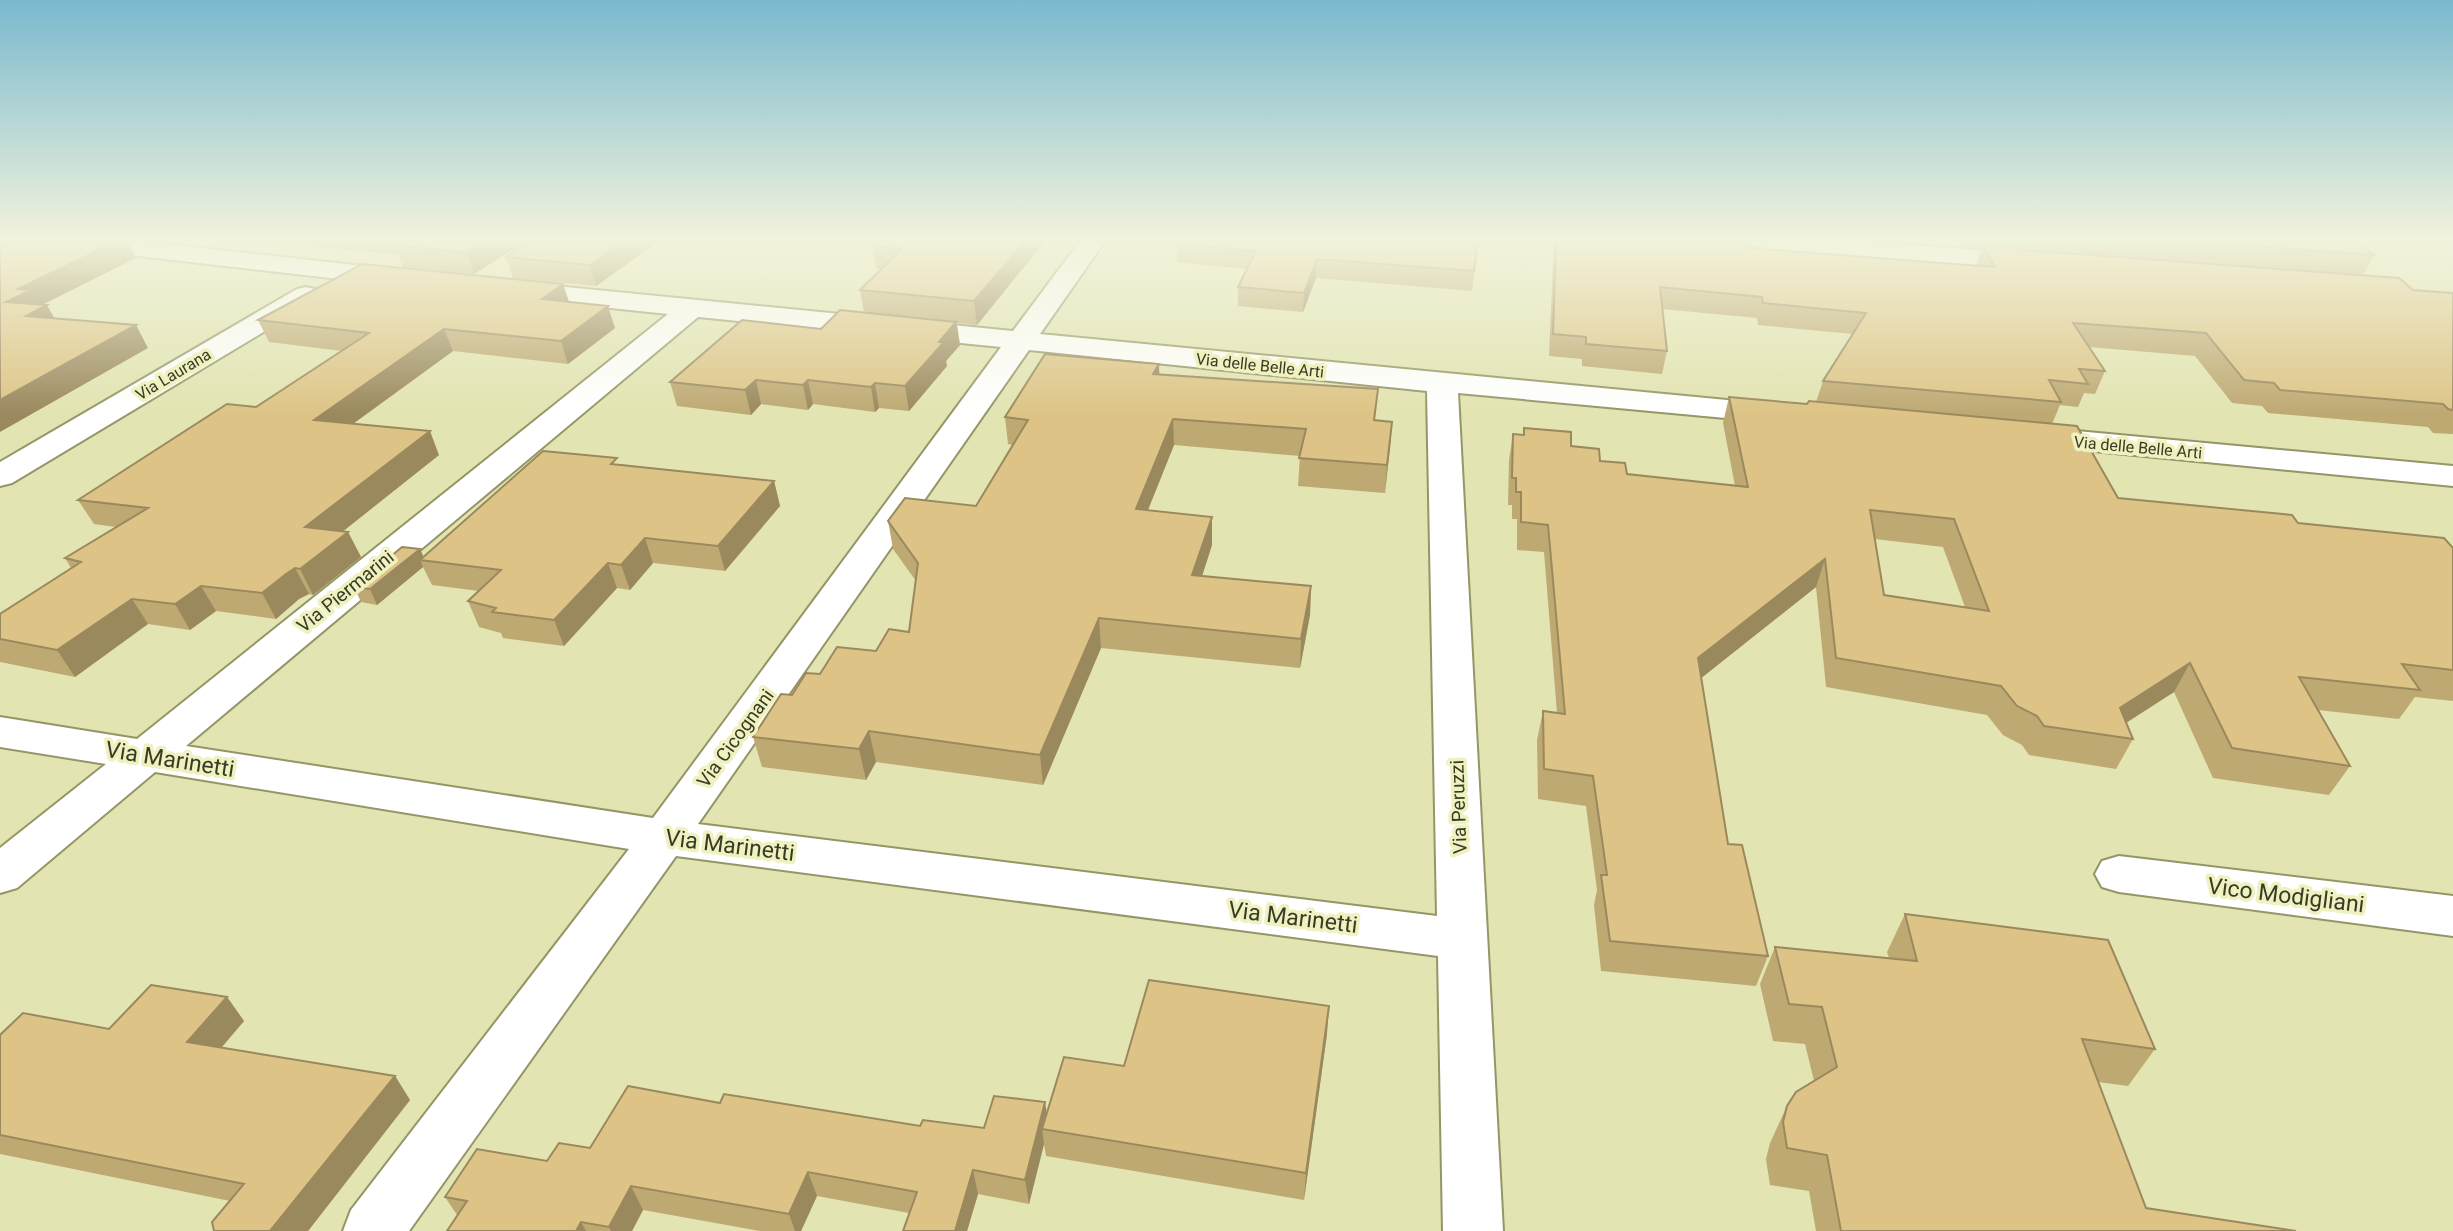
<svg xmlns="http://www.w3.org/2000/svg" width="2453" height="1231" viewBox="0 0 2453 1231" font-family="Roboto,sans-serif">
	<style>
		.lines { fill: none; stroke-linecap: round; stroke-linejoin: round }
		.minor-casing { stroke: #959567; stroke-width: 4 }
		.minor { fill: #fff; fill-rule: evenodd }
		.wall { fill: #bea973; fill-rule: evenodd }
		.shaded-wall { fill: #9b895e }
		.building { fill: #ddc486; stroke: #9b895e; stroke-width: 2; fill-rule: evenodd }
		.labels { text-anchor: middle; stroke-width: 7; stroke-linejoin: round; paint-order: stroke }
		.far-street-label { font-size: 16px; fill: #3a3b27; stroke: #eff1bf }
		.street-label { font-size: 19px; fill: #3a3b27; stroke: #eff1bf }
		.near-street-label { font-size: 23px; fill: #3a3b27; stroke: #eff1bf }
	</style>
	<rect width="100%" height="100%" fill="#e2e4b2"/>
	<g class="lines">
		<defs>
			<path id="minor" d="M56 241H138L400 270 409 272 413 278 409 284 400 286 68 248 59 246Z
				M1080 241H1105L1040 334 1779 405 1790 407 1795 414 1790 421 1779 423 1458 393 1503 1231H1443L1438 956 676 856 409 1231H343L351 1210 629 849 155 772 17 888 0 893V848L106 764 0 747V717L137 739 668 314 515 298 506 296 502 290 506 284 515 282 1013 331ZM698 317 1001 347 653 818 186 746ZM1029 350 1427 391 1437 916 698 824Z
				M1751 241H1862L2029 254 2038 257 2042 262 2038 267 2029 270 1763 248 1754 246Z
				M306 287 315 289 319 295 315 301 12 483 0 486V462L297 289Z
				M2034 427 2453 466V486L2023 444 2018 437 2023 430Z
				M2119 856 2453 896V936L2119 892 2102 887 2095 874 2102 861Z"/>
		</defs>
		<use href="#minor" class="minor-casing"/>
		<use href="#minor" class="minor"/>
	</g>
	<path class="wall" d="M260 241H526L474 274 403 267 398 255Z
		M659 241 596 286 513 278 506 257Z
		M1045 241 977 325 957 323 960 345 946 361 947 366 909 411 879 408 875 412 813 404 808 410 761 404 751 415 677 406 670 382 864 312 860 290 882 269H876L872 246Z
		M1478 241 1472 291 1316 278 1303 312 1238 306V287L1247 269 1177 262V244Z
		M1554 241H1744L1748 248 1976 266 1982 247 1963 246 1961 241H2358L2374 255 2363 275 2413 290 2453 293V434L2433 433 2428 427 2268 413 2262 406 2232 403 2195 356 2089 347 2105 371 2095 394 2084 393 2078 407 2060 405 2052 424 2118 498 2298 523 2453 548V701L2415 697 2399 719 2318 710 2350 766 2329 795 2213 778 2174 692 2126 723 2133 739 2116 769 2029 755 2022 745 2003 735 1987 715 1826 687 1816 587 1701 678 1728 844 1768 956 1756 986 1601 971 1594 905 1597 890 1586 806 1538 799 1537 740 1543 711 1557 713 1544 552 1517 550V519H1512V505H1508L1509 460 1513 434 1523 435 1524 428 1571 446 1627 474 1735 486 1723 423 1729 397 1807 404 1816 402 1823 381 1853 334 1758 325 1757 318 1662 309 1667 351 1662 374 1582 366V359L1549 356ZM1875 539 1943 547 1965 607 1884 595Z
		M563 284 569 302 615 328 568 364 453 351 353 424 439 455 343 531 348 532 361 557 313 595 309 594 299 599 276 619 216 611 190 630 148 624 75 677 0 662V614L71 568 65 558 116 527 94 524 78 500 256 407 342 351 269 342 258 320Z
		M1159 364V374L1375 420 1392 422 1385 493 1298 486 1300 456 1174 445 1148 510 1212 517V545L1202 576 1311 586 1310 615 1300 668 1101 648 1043 785 876 762 866 780 762 767 753 737 792 695 820 674 876 651 909 632 916 581 893 549 888 521 976 506 1013 445 1008 444 1005 417Z
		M619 464 774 481 780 506 725 571 653 563 630 590 617 588 564 646 503 638 501 633 479 627 468 601 479 591 432 585 423 567 377 605 361 602 354 587 420 549 424 557Z
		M1905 914 2155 1049 2128 1086 2098 1082 2146 1208 2296 1231H1816L1809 1191 1770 1185 1766 1159 1770 1143 1787 1106 1814 1081 1805 1044 1773 1041 1760 984 1775 947 1889 958 1887 952Z
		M227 997 244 1021 221 1047 395 1076 410 1100 308 1231H214L230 1201 0 1154V1035L109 1029Z
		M1327 1034 1304 1200 1046 1156 1044 1144 1029 1204 978 1194 967 1231H903L909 1213 817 1196 801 1231H760L643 1210 632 1231H447L457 1215 445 1197 547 1161 590 1148 720 1103 920 1126 984 1128 1047 1113 1124 1066Z"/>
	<path class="shaded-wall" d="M117 241H127L136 258 40 306 47 305 60 328 40 338 6 302 18 289Z
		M486 241H526L474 274 467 253Z
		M624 241H659L596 286 590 265Z
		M1025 241H1045L977 325 974 301Z
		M1317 259 1316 278 1303 312 1304 293Z
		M563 284 570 305 542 299Z
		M608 306 615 328 568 364 561 341Z
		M956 322 960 345 946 361 947 366 909 411 905 386 939 342Z
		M136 325 148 348 0 432V400Z
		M444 329 453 351 325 444 314 420Z
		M1159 364 1160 389 1153 374Z
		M756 380 761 404 751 415 745 390Z
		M808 380 813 404 808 410 803 385Z
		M875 383 879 408 875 412 871 387Z
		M1173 419 1174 445 1137 537 1136 509Z
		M1392 422 1390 448 1385 493 1387 465Z
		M430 431 439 455 317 552 305 527Z
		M774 481 780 506 725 571 718 546Z
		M1212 517V545L1193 604 1192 575Z
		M348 532 361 557 313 595 300 569Z
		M645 538 653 563 630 590 621 565Z
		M420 549 425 561 420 560 423 567 377 605 370 589Z
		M1825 559 1816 587 1690 687 1698 658Z
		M608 563 617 588 564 646 554 620Z
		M295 568 309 594 299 599 276 619 262 593 286 574Z
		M201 586 216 611 190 630 175 604Z
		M1311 586 1310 615 1300 668 1301 639Z
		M132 599 148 624 75 677 57 650Z
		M1099 618 1101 648 1043 785 1040 755Z
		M2190 663 2174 692 2107 735 2120 708Z
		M869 731 876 762 866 780 859 749Z
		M227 997 244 1021 206 1066 187 1042Z
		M1329 1006 1327 1034 1304 1200 1306 1173Z
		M395 1076 410 1100 308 1231H270Z
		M1045 1102 1049 1126 1042 1129 1044 1144 1029 1204 1025 1180Z
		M973 1170 978 1194 967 1231H955Z
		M808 1172 817 1196 801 1231H795L789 1214Z
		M631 1186 643 1210 632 1231H611L609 1227Z
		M581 1222 586 1231H576Z"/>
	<path class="building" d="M0 241H117L18 289 31 290 6 302 47 305 26 316 136 325 0 400Z
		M402 241H486L467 253 394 245Z
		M528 241H624L590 265 506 257Z
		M877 241H1025L974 301 860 290 902 249 872 246Z
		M1179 241H1478L1474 271 1317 259 1304 293 1238 287 1256 251 1177 244Z
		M1556 241H1744L1748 248 1995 267 1983 247 2399 278 2413 290 2453 293V410L2448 409 2443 404 2280 390 2274 383 2244 380 2206 333 2073 323 2105 371 2079 369 2088 384 2049 380 2061 402 1823 381 1866 313 1763 303 1762 297 1660 287 1667 351 1586 344V337L1553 334Z
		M2183 241H2358L2374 255Z
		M362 264 563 284 542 299 608 306 561 341 444 329 314 420 430 431 305 527 348 532 300 569 295 568 286 574 262 593 201 586 175 604 132 599 57 650 0 639V614L81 562 65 558 148 508 78 500 227 404 256 407 369 333 258 320Z
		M840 310 956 322 939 342H944L905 386 875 383 871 387 808 380 803 385 756 380 745 390 670 382 742 320 821 329Z
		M1045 354 1159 364 1153 374 1378 389 1374 420 1392 422 1387 465 1299 458 1306 429 1173 419 1136 509 1212 517 1192 575 1311 586 1301 639 1099 618 1040 755 869 731 859 749 753 737 781 694 792 695 806 673 820 674 837 647 876 651 889 629 909 632 918 563 888 521 905 498 976 506 1028 420 1005 417Z
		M1729 397 1807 404 1809 401 2077 426 2118 498 2292 515 2298 523 2444 538 2453 548V670L2402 664 2420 690 2299 677 2350 766 2232 748 2190 663 2120 708 2133 739 2044 726 2037 716 2017 706 2001 686 1836 658 1825 559 1698 658 1728 844 1742 845 1768 956 1610 941 1601 875H1607L1593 776 1544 769 1543 711 1565 714 1548 525 1521 522V492H1516V478H1512L1513 434 1524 435V428L1571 432V446L1599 449 1600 461 1625 463 1627 474 1748 487ZM1870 510 1954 519 1989 611 1884 595Z
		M543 451 617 458 611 464 774 481 718 546 645 538 621 565 608 563 554 620 492 612 496 608 468 601 501 570 420 560Z
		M402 547 420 549 370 589 354 587Z
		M1905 914 2108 940 2155 1049 2082 1039 2146 1208 2296 1231H1841L1827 1155 1787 1148 1783 1122 1787 1106 1796 1092 1837 1067 1822 1007 1789 1004 1775 947 1917 961Z
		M1149 980 1329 1006 1306 1173 1042 1129 1064 1057 1124 1066Z
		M151 985 227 997 187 1042 395 1076 270 1231H214L212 1222 244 1184 0 1135V1035L23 1013 109 1029Z
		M628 1086 720 1103 724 1094 920 1126 923 1120 984 1128 994 1096 1045 1102 1025 1180 973 1170 955 1231H903L917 1192 808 1172 789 1214 631 1186 609 1227 581 1222 576 1231H447L467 1201 445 1197 477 1149 547 1161 559 1143 590 1148Z"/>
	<linearGradient id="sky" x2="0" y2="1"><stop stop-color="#7ab9ce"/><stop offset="0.58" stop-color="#f2f3dc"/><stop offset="1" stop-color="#f2f3dc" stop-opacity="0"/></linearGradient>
	<rect width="2453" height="414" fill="url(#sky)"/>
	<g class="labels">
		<g class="far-street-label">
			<text transform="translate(1260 365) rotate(6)" y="6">Via delle Belle Arti</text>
			<text transform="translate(173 374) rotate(-31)" y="6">Via Laurana</text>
			<text transform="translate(2138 447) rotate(5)" y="6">Via delle Belle Arti</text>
		</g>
		<g class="street-label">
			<text transform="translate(345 591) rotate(-39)" y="7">Via Piermarini</text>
			<text transform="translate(735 738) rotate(-54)" y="7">Via Cicognani</text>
			<text transform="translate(1458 807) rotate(-92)" y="7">Via Peruzzi</text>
		</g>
		<g class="near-street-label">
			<text transform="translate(170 759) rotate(9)" y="8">Via Marinetti</text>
			<text transform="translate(730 845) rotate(7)" y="8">Via Marinetti</text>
			<text transform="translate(2286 895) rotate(7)" y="8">Vico Modigliani</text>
			<text transform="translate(1293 917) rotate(7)" y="8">Via Marinetti</text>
		</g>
	</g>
</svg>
